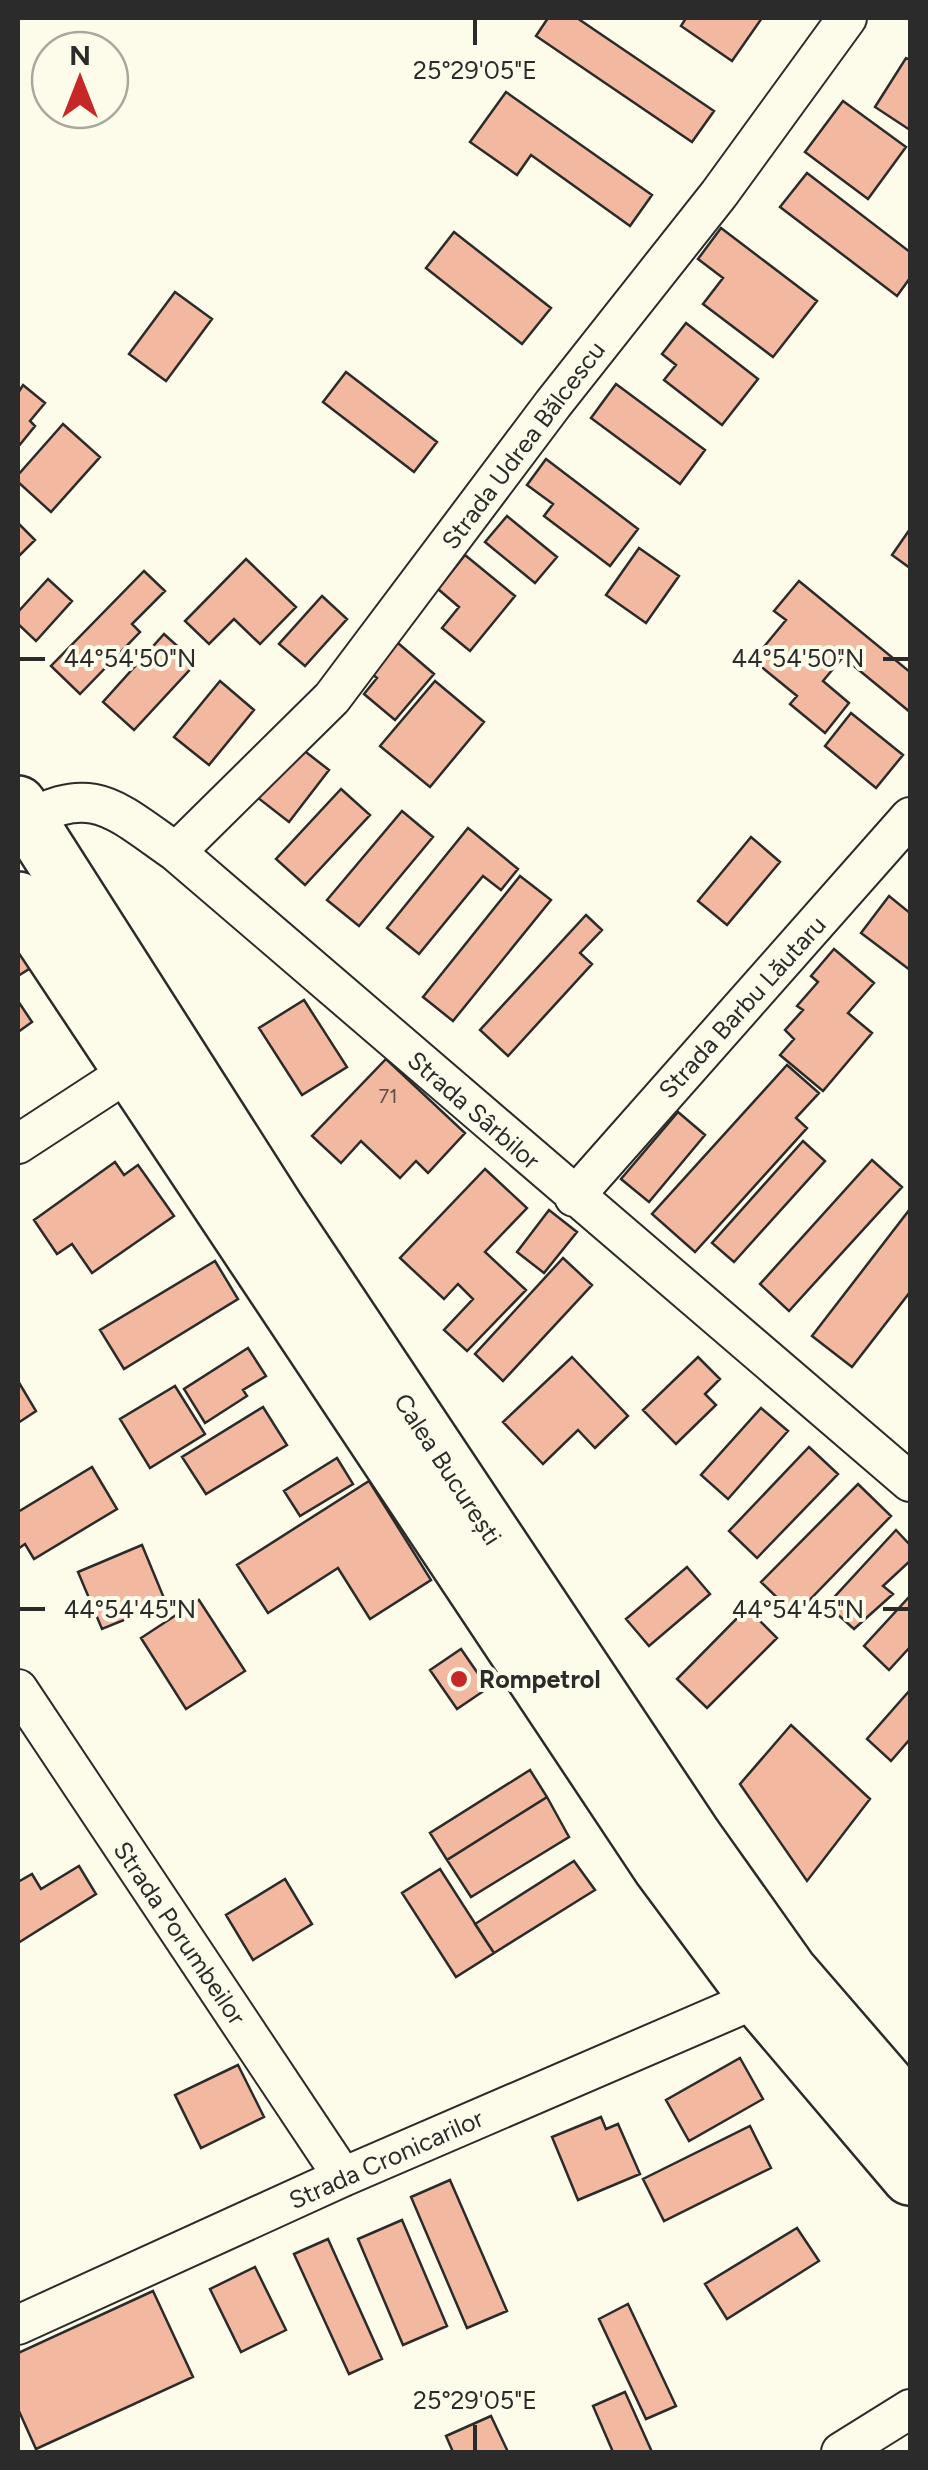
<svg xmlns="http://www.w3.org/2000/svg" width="928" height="2470" viewBox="0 0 928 2470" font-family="Figtree,sans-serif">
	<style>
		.building { fill: #f2b8a0; stroke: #2b2b2b; stroke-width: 2.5 }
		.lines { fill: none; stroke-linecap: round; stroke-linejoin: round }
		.minor-casing { stroke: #2b2b2b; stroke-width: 42 }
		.primary-casing { stroke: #2b2b2b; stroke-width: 60 }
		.minor { stroke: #fdfbea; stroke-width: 38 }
		.primary { stroke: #fdfbea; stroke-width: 55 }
		.ticks { fill: none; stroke: #2b2b2b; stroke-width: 4 }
		.poi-dot { fill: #c62828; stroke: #fdfbea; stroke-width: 4 }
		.labels { text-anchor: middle; stroke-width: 8; stroke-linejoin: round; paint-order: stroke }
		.number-label { font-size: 20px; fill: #5d4e48 }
		.street-label { font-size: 25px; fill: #2b2b2b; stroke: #fdfbea }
		.poi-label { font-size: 25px; font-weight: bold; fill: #2b2b2b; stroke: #fdfbea; text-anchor: start }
		.ticks-label { font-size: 25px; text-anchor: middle; fill: #2b2b2b; stroke: #fdfbea; stroke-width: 8; stroke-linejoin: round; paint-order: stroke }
	</style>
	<rect width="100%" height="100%" fill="#fdfbea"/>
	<path class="building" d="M548 18H577L714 111 692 142 536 36Z
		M686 18H762L732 61 681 26Z
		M906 58 910 60V130L875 107Z
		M506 92 652 195 630 226 531 155 517 175 470 142Z
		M843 101 906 147 868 199 805 152Z
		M807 173 910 252V278L897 296 780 207Z
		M721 228 817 301 773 357 703 304 723 278 698 259Z
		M454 232 551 308 522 344 426 268Z
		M175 292 212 319 166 381 129 354Z
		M686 323 758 379 722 425 664 380 676 365 662 354Z
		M346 372 437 442 414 472 323 402Z
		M616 384 705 450 680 484 591 418Z
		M23 385 45 403 30 421 35 426 18 447V393Z
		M63 424 100 457 51 512 18 482V475Z
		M546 459 638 529 610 566 544 516 553 504 527 485Z
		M507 516 557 557 535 583 485 542Z
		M18 523 35 540 18 557Z
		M910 529V568L892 555Z
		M639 548 679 576 646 623 606 595Z
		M465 555 515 596 470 651 442 628 459 607 438 589Z
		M246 559 296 607 260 644 234 619 209 644 185 621Z
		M144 571 165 591 132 624 140 632 80 694 51 666Z
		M48 579 72 601 36 641 18 624V612Z
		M799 581 910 672V712L843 657 823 681 849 703 825 733 790 704 797 696 753 660 786 620 774 611Z
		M322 596 347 619 305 666 279 644Z
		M164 634 196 663 134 730 103 702Z
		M391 637 434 674 395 720 364 694 377 678 364 668Z
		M220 681 254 710 209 765 174 737Z
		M435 681 484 722 430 787 380 746Z
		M851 713 903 755 876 788 825 746Z
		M293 742 329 770 289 822 253 794Z
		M341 789 370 815 305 885 276 859Z
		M402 811 433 837 359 926 327 900Z
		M468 828 518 869 501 890 483 876 419 954 387 928Z
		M751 837 780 862 727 925 698 901Z
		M520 876 551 900 453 1021 423 997Z
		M889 896 910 913V970L861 933Z
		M586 915 602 930 580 953 592 964 508 1056 480 1030Z
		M18 945 32 967 18 976Z
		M834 949 874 983 848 1013 872 1033 823 1091 780 1055 794 1039 785 1030 803 1010 797 1006 818 982 811 976Z
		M304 1000 347 1067 302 1095 259 1028Z
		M18 1001 32 1022 18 1032Z
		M386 1059 465 1133 428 1173 416 1161 400 1178 361 1141 341 1163 312 1136Z
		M787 1065 819 1093 796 1118 807 1128 695 1252 652 1214Z
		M678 1112 705 1135 649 1202 621 1179Z
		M803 1141 825 1161 734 1262 712 1243Z
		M872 1160 902 1187 789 1311 760 1284Z
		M115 1162 124 1175 138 1165 174 1216 92 1273 72 1244 57 1254 34 1220Z
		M485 1169 527 1208 485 1252 526 1290 467 1351 444 1330 473 1299 458 1284 444 1299 400 1258Z
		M910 1209V1292L852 1367 812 1336Z
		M549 1210 577 1232 544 1273 517 1252Z
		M563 1258 592 1285 503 1381 475 1354Z
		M215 1261 238 1299 124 1369 100 1330Z
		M248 1348 266 1376 243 1390 247 1396 205 1423 184 1389Z
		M572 1357 628 1416 595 1448 578 1430 543 1464 503 1422Z
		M698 1357 720 1379 705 1394 716 1405 676 1444 643 1410Z
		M18 1381 36 1411 18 1423Z
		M175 1386 205 1434 150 1468 120 1419Z
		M263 1407 287 1445 206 1494 182 1457Z
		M761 1408 788 1431 728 1499 701 1475Z
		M809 1447 838 1474 757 1558 729 1531Z
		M337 1458 353 1484 300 1516 284 1491Z
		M92 1467 117 1509 34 1559 25 1544 18 1549V1512Z
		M369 1481 431 1580 370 1619 338 1568 268 1613 237 1565Z
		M858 1484 891 1516 795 1615 761 1582Z
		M896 1530 910 1545V1561L883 1586 893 1594 854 1629 827 1605Z
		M142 1545 166 1603 102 1629 78 1572Z
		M687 1567 710 1594 649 1646 626 1619Z
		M910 1596V1647L889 1670 864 1646Z
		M199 1600 245 1671 186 1709 141 1638Z
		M747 1608 777 1638 707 1708 677 1679Z
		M461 1649 488 1688 457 1709 430 1670Z
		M910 1690V1739L891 1761 867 1739Z
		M791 1725 870 1799 807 1881 740 1784Z
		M530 1770 547 1797 447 1860 430 1833Z
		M547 1797 569 1837 471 1897 447 1860Z
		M574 1861 595 1890 494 1953 475 1924Z
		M79 1866 96 1894 18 1943V1882L32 1874 41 1889Z
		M440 1869 494 1953 456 1977 402 1893Z
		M285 1879 312 1924 253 1960 226 1915Z
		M740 2058 763 2099 689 2141 666 2100Z
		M238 2065 264 2117 201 2148 175 2095Z
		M601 2117 606 2129 618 2124 640 2174 578 2200 552 2137Z
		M750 2126 771 2168 664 2221 643 2179Z
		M450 2180 507 2311 467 2328 411 2197Z
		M402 2220 447 2326 403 2345 358 2239Z
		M797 2228 819 2261 727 2319 705 2284Z
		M328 2239 382 2359 349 2374 294 2254Z
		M255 2267 286 2330 241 2352 210 2289Z
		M153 2291 193 2377 36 2449 18 2409V2353Z
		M628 2304 676 2406 646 2419 599 2319Z
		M625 2392 652 2452H613L593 2406Z
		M491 2416 508 2452H453L446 2436Z"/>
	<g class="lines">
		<defs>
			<path id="minor" d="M18 826C91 780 114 809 176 852L910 1482
				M176 852 332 698 553 404 719 194 847 18
				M18 1144 130 1071
				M574 1197 910 817
				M18 1689 343 2177
				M18 2325 343 2177 758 1998
				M841 2452 910 2409"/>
			<path id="primary" d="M18 804 276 1209 694 1837 789 1971 910 2111
				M18 900 660 1866 758 1998 910 2177"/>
		</defs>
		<use href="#minor" class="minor-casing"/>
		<use href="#primary" class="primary-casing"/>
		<use href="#minor" class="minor"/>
		<use href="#primary" class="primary"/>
	</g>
	<path class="ticks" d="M475 20V45M20 659H45M883 659H908M20 1609H45M883 1609H908M475 2425V2450"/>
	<circle class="poi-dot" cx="459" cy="1679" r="10"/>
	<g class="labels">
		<g class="number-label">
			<text x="388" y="1103">71</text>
		</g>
		<g class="street-label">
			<text transform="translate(523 445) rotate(-53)" y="9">Strada Udrea Bălcescu</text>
			<text transform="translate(742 1007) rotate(-48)" y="9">Strada Barbu Lăutaru</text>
			<text transform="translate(474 1110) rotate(41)" y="9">Strada Sârbilor</text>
			<text transform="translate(448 1469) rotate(57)" y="9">Calea București</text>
			<text transform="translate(180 1933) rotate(56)" y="9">Strada Porumbeilor</text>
			<text transform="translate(386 2159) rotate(-24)" y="9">Strada Cronicarilor</text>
		</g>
		<g class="poi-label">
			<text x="479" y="1688">Rompetrol</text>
		</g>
	</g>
	<g class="ticks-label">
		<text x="475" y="79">25°29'05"E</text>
		<text x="130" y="667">44°54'50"N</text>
		<text x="798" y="667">44°54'50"N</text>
		<text x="130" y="1618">44°54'45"N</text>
		<text x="798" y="1618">44°54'45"N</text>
		<text x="475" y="2409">25°29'05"E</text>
	</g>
	<rect width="928" height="2470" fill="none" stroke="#2b2b2b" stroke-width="40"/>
	<g transform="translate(80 80)"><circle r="48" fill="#fdfbea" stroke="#a9a89e" stroke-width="2.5"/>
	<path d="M0-8L18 38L0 25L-18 38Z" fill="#c62828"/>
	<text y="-15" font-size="28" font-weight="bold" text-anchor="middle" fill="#2b2b2b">N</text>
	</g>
</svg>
